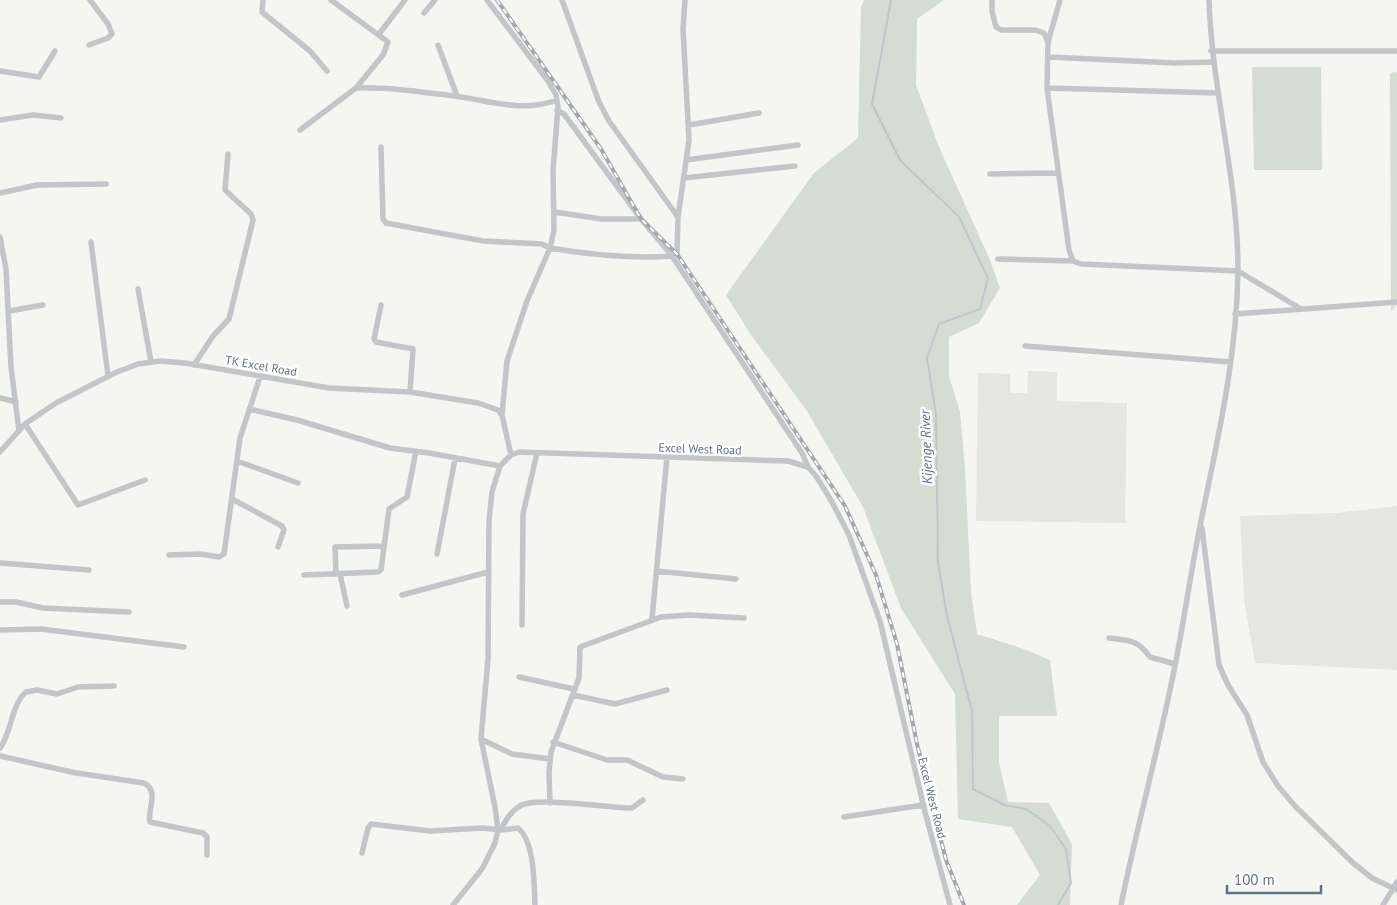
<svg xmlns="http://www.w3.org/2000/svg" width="1397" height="905" viewBox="0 0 1397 905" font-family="'PT Sans',sans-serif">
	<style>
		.built { fill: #e5e6e4 }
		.green { fill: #d5dcd1 }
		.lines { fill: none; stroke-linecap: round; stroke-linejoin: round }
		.stream { stroke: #bdc8cd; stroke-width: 2 }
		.minor { stroke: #c2c6c9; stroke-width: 5.5 }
		.rail-casing { stroke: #a2a8ae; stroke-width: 4 }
		.rail { stroke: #fff; stroke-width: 2; stroke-dasharray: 5.5; stroke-linecap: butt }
		.labels { text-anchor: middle; stroke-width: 5; stroke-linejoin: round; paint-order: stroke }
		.street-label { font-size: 12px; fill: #627383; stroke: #fff }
		.water-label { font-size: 14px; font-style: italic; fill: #5e7681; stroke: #fff }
	</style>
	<rect width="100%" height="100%" fill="#f5f5f1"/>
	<path class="built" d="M1028 371 1057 372V401L1127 403 1125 523 976 521 978 373 1010 374V393H1027Z
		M1397 506V670L1255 663 1244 599 1240 516 1335 513Z"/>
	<path class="green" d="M864 0H944L917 19 916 85 939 147 990 260 1000 288 979 323 949 337V376L960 412 965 469 971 592 977 634 1024 649 1050 660 1057 716H999V763L1008 802 1049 803 1072 844 1070 905H1017L1040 875 1012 827 958 819 955 694 901 608 863 507 807 411 751 335 726 295 814 173 858 138 861 7Z
		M1252 67H1321L1322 170H1254Z
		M1397 72V304L1391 311 1390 73Z"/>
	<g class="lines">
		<path class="stream" d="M891 0 872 104 900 160 959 217 988 278 980 309 939 324 927 358 936 414 938 562 947 616 972 711 973 789 1005 805 1026 809 1049 825 1066 849 1071 883 1058 905"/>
		<path class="minor" d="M263 0 262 12 310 51 327 71
			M331 0 388 42 383 55 356 88
			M487 0 548 81 556 95 558 107 553 171 554 230 550 248 527 301 507 361 502 415
			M562 0 599 102 609 121 678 217
			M992 0V11L996 27 1001 30H1035L1044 33 1048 42 1047 88 1069 250 1073 261 1081 264 1238 271 1301 309
			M424 13 435 0
			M379 34 405 0
			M1048 42 1060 0
			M89 45 108 38 112 34 108 24 90 0
			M438 45 457 96
			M1211 51H1397
			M1049 57 1175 63 1213 62
			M0 71 39 77 55 51
			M1047 88 1218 93
			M557 110 564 114 641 219 672 256 802 453 808 467
			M0 120 33 115 61 118
			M689 125 759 113
			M300 130 356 88C388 87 423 92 455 96 491 101 522 113 557 100
			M381 147 383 219 386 223 483 241 542 244 550 248C591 255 631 259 672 256
			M686 160 798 145
			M990 174 1058 173
			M684 178 795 166
			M0 193 37 185 106 184
			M555 212 601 219H641
			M0 237 6 269 11 367 19 431
			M91 242 108 376
			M677 254 678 217 689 140 683 29 685 0
			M998 259 1073 261
			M138 289 151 362
			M381 305 374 339 376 342 413 349 410 392
			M9 311 43 305
			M1235 314 1397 302
			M1025 346 1231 362
			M194 365 213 336 229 319 253 220 251 214 225 190 228 154
			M0 398 16 402
			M249 409 297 420 390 448 429 453 500 466
			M25 424 78 505 145 480
			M0 452 25 424 56 403 117 372 138 364 160 361 185 363 329 388 410 392 478 403 498 410 502 415 511 455
			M237 461 298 483
			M232 499 282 526 284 530 278 547
			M1202 528 1219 665 1228 685 1247 715 1263 762 1278 786 1295 806 1352 862 1372 878 1397 890
			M437 554 455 459
			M169 555 201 554 219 557 224 554 240 438 260 377
			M0 563 89 570
			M656 571 736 579
			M336 574 335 547 384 546
			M340 574 347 606
			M304 575 378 572 381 570 389 509 407 497 416 451
			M402 595 488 572
			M0 602H16L43 608 129 612
			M652 619 667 457
			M522 625 523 514 537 453
			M0 630 41 629 184 647
			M1109 638C1130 641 1137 639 1150 657L1175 664
			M519 677 574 689
			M573 695 615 704 667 690
			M481 739 512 754 550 759
			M553 742 607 760H627L663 777 683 779
			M0 748C12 732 11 705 26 692L37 690 57 694 78 687 114 686
			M0 756 76 773 144 783C160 792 147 808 150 822L203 833 207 837V855
			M550 803 549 772 551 752 579 678 580 647 661 617 689 615 744 618
			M844 817 923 805
			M501 830C505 821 511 811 520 806 536 796 610 808 632 808L643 800
			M362 853 368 828 371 824 430 831 482 828 501 830 518 828C535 842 534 884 535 905
			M453 905 482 869 495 843 498 830 495 807 481 739 488 659 489 521 492 492 500 466 511 455 519 452 788 461 808 467 816 476 832 502 849 535 863 574 880 621 925 812 950 905
			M1121 905C1136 831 1156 758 1171 685 1183 630 1190 575 1201 521 1218 438 1237 356 1238 270 1238 179 1212 91 1209 0
			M1383 905 1397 882"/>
		<defs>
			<path id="rail" d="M497 0 601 149 641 219 677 254 845 506 876 575 897 644 917 744 946 860 964 905"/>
		</defs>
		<use href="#rail" class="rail-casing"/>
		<use href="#rail" class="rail"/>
	</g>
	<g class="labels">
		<g class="street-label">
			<text transform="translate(261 366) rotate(10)" y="4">TK Excel Road</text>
			<text transform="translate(700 449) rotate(2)" y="4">Excel West Road</text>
			<text transform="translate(932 798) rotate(76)" y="4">Excel West Road</text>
		</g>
		<g class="water-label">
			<text transform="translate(926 447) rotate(-92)" y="5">Kijenge River</text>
		</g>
	</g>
	<path d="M1227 885v8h94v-8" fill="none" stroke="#627383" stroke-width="2.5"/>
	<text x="1234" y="885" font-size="15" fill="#627383" stroke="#ffffff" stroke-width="4" paint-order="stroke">100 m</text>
</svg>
